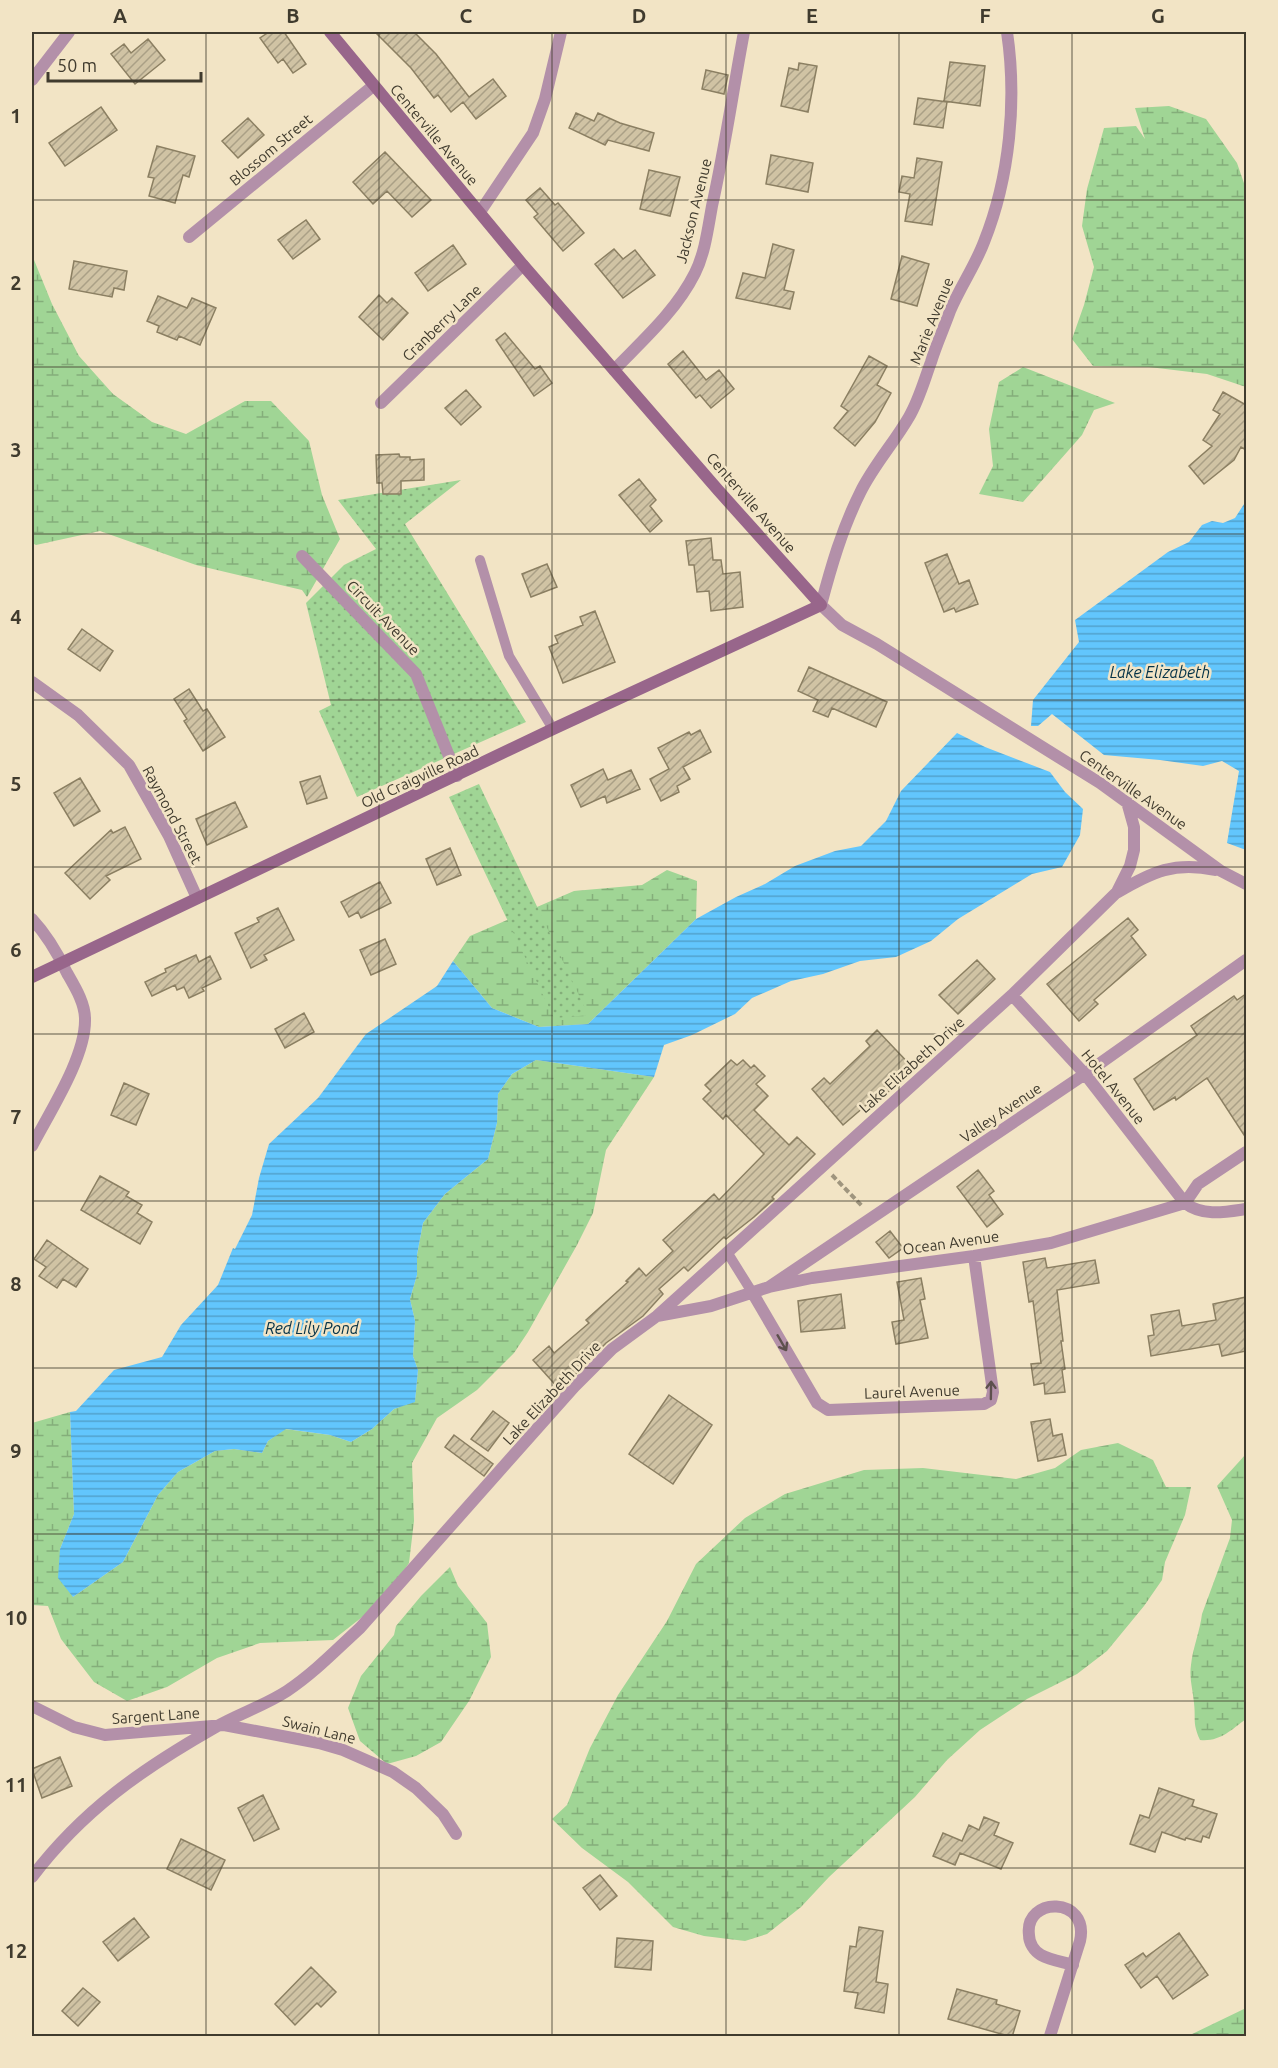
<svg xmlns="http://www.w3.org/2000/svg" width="1278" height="2068" viewBox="0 0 1278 2068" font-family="Ubuntu,sans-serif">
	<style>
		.wetland { fill: url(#wetland-marsh) }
		.park { fill: url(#park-dots) }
		.water { fill: url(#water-rules) }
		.building { fill: url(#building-hatch); stroke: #8b7f62; stroke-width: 1.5 }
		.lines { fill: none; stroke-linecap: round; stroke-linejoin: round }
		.path { stroke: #9f957e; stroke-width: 4; stroke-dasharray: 6 3; stroke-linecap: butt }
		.lane { stroke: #b390a9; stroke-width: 10 }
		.street { stroke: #b390a9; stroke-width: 12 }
		.secondary { stroke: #98668b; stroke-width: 12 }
		.oneway { stroke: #5d504d }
		.grid { fill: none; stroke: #403b2e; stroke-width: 1.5; stroke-opacity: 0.55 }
		.labels { text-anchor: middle; stroke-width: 5; stroke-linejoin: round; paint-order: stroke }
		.street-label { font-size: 15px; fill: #403b2e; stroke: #f2e4c5 }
		.water-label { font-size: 16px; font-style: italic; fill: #043247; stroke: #f2e4c5 }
		.neatline { fill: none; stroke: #403b2e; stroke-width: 2 }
		.grid-label { font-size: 20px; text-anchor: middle; font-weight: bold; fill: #403b2e }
	</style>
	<defs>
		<pattern id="wetland-marsh" width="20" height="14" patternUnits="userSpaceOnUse" patternTransform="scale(1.5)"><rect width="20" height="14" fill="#a0d595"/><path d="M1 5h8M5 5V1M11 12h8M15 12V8" fill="none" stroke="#84ae7a"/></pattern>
		<pattern id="park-dots" width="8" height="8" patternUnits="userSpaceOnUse" patternTransform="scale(1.5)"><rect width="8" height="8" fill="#a0d595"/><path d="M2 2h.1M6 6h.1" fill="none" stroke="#84ae7a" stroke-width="1.8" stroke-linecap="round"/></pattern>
		<pattern id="water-rules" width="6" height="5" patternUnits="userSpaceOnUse" patternTransform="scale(1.5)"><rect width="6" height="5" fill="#62c6fd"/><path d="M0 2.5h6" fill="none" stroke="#52a2cd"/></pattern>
		<pattern id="building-hatch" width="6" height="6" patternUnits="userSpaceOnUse" patternTransform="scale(1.5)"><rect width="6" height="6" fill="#d0c3a4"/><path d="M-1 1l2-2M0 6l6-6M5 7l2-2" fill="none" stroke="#aaa086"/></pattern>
	</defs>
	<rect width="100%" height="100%" fill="#f2e4c5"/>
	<path class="wetland" d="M1169 106 1206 119 1237 163 1246 189V387L1207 374 1149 367 1093 366 1072 339 1084 305 1094 267 1082 226 1087 189 1104 128 1136 126 1145 139 1135 108Z
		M32 255 52 304 79 356 113 394 152 422 186 434 245 401H271L309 441 322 495 340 539 307 597 302 590 196 565 100 531 36 545 32 543Z
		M1023 367 1115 403 1094 410 1082 435 1023 502 979 494 993 466 989 429 999 382Z
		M667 870 697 881 696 919 588 1024 539 1027 492 1008 453 961 470 936 574 891 642 885Z
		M536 1060 654 1077 606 1150 593 1213 577 1245 528 1332 514 1353 477 1390 437 1418 412 1463 414 1521 409 1563 385 1599 333 1640 260 1643 217 1658 167 1687 127 1701 94 1682 61 1639 48 1606 32 1605V1423L70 1412 74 1514 60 1549 73 1597 123 1562 158 1495 178 1472 215 1451 234 1449 262 1453 268 1441 285 1429 330 1435 351 1442 372 1429 394 1409 415 1401 418 1370 413 1356 415 1321 410 1299 417 1275V1255L423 1223 445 1194 488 1159 497 1123 498 1094 512 1074Z
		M1118 1443 1153 1460 1166 1487H1191L1185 1515 1165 1562 1162 1580 1144 1606 1107 1651 1077 1674 1027 1699 980 1730 947 1760 915 1797 829 1877 801 1907 767 1934 745 1941 704 1936 673 1927 628 1882 582 1848 552 1819 567 1805 590 1748 618 1695 667 1621 696 1564 745 1518 785 1494 864 1470 923 1468 1016 1479 1055 1468 1081 1450Z
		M1246 1454V1719C1231 1730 1220 1742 1200 1740 1192 1722 1196 1720 1194 1703 1193 1690 1189 1679 1191 1665 1193 1647 1200 1631 1202 1614L1230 1538 1232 1520 1217 1486Z
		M450 1567 458 1586 487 1623 491 1657 469 1701 441 1742 416 1756 387 1764 360 1741 348 1708 361 1676 394 1635 396 1626 421 1596Z
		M1246 2008V2036H1188Z"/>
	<path class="park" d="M461 480 405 524 526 722 357 797 319 711 331 705 306 603 344 565 376 549 338 500Z
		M479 784 586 1010 591 1015 554 1018 449 797Z"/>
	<path class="water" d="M1246 501V850L1227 843 1239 771 1222 761 1203 766 1160 760 1104 755 1052 714 1038 726H1031L1033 700 1079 642 1075 620 1168 552 1189 542 1202 525 1212 521 1223 523 1235 518Z
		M957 733 985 747 1050 772 1065 792 1083 809 1080 835 1062 867 1032 874 958 919 931 941 896 957 860 961 823 974 791 981 752 998 735 1014 692 1035 664 1045 654 1077 536 1060 512 1074 498 1094 497 1123 488 1159 445 1194 423 1223 417 1255V1275L410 1299 415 1321 413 1356 418 1370 415 1402 394 1409 372 1429 351 1442 330 1435 286 1429 268 1441 262 1453 234 1449 215 1451 178 1472 158 1495 123 1562 73 1597 58 1578 60 1549 74 1514 70 1412 76 1411 114 1370 162 1357 181 1325 218 1285 233 1248 235 1249 252 1215 259 1178 269 1144 318 1098 366 1034 437 986 453 961 492 1008 539 1027 588 1024 696 919 736 897 765 884 795 866 835 851 861 846 886 821 901 791Z"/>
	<path class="building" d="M269 32H284L306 64 293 73 283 59 278 63 260 38Z
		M375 32H414L436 54 469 97 493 79 506 96 476 119 463 102 451 112 438 95 434 98 411 68Z
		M148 39 165 60 135 84 111 54 124 44 131 53Z
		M950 62 985 66 980 106 944 101Z
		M799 63 817 66 808 112 781 106 789 68 798 70Z
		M706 70 728 75 724 94 702 89Z
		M918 98 947 102 943 128 914 124Z
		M101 107 117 130 65 166 49 143Z
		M576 113 594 121 598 113 620 123 654 133 649 151 608 140 605 145 569 128Z
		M248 118 264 135 238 158 222 141Z
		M157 146 195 156 189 177 183 175 175 203 149 196 154 178 148 177Z
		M385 152 431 200 412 217 387 191 373 204 353 182Z
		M771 155 813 163 808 192 766 184Z
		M917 158 942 162 932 225 905 221 910 194 899 192 902 176 914 178Z
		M649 170 680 177 670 216 640 209Z
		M540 188 555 205 558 203 584 233 563 251 534 217 538 214 526 200Z
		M306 220 320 239 293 259 278 240Z
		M773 244 794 250 784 290 794 292 790 309 736 298 743 273 765 278Z
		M453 245 466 264 428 291 415 273Z
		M614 249 623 259 635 250 655 275 623 298 595 264Z
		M902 256 929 264 917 306 891 299Z
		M74 261 127 271 124 290 114 288 112 297 69 289Z
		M379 295 387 303 392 298 408 313 383 340 359 317Z
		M158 296 187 308 192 298 216 308 200 345 179 336 177 340 157 332 159 326 147 321Z
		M505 333 535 369 540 366 552 383 534 396 496 340Z
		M683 351 706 380 719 370 734 389 711 408 700 395 696 398 668 364Z
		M869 356 887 366 877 385 891 393 875 422 855 446 834 428 848 411 841 406Z
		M466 390 481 407 461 425 445 408Z
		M1223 392 1246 405V450L1241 447 1234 460 1204 484 1189 466 1212 446 1203 440 1220 414 1213 410Z
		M399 454 400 457H410V460L424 459V480L401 481V494H383L382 483H377L376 455Z
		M639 479 656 500 650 506 662 521 650 532 619 495Z
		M711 538 713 560H721L723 574 740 572 743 607 711 611 709 591 697 592 694 565H689L686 541Z
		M947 554 959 584 969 580 978 604 956 612 954 608 944 612 925 563Z
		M547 564 557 587 531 597 522 574Z
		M595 611 615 662 563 683 549 647 558 643 555 636 583 625 580 617Z
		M82 629 113 651 100 671 68 649Z
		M809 667 887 702 876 727 832 708 828 717 813 711 818 700 798 691Z
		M189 689 203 711 207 709 225 737 203 751 184 721 187 719 174 699Z
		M700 730 711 752 683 767 690 779 677 786 679 792 661 801 650 779 669 769 658 748 689 732 691 735Z
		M603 769 608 780 631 770 640 789 607 803 605 796 581 807 571 785Z
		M320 776 327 798 307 804 300 782Z
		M80 778 100 811 74 826 54 793Z
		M235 802 247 827 207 845 196 819Z
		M125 827 141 859 106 876 110 880 90 899 65 873 111 830 113 833Z
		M450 848 461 875 437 885 426 859Z
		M380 882 391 903 361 918 358 912 349 917 341 902Z
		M278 908 294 940 264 955 267 960 251 968 235 933 259 922 257 918Z
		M1128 918 1138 930 1131 936 1146 955 1094 1000 1098 1004 1079 1021 1047 984Z
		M385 939 396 964 371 975 360 950Z
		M196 955 199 962 210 956 221 979 202 988 204 991 189 998 184 987 177 990 175 985 152 996 145 982 166 972 165 969Z
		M977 960 995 979 958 1014 939 995Z
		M1246 994V1138L1207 1078 1176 1100 1175 1097 1154 1110 1134 1079 1197 1035 1191 1026 1234 996 1237 1000Z
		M304 1013 314 1032 285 1048 275 1029Z
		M877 1030 914 1069 875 1104 872 1100 843 1125 812 1089 824 1078 830 1084 870 1046 866 1041Z
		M731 1060 737 1065 743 1060 751 1068 754 1065 765 1076 756 1084 768 1096 754 1110 789 1145 797 1137 815 1154 772 1197 774 1199 754 1217 726 1239 724 1237 688 1271 684 1267 659 1289 663 1294 643 1316 606 1343 560 1390 533 1360 549 1346 554 1353 589 1323 586 1320 628 1282 626 1281 639 1268 646 1276 673 1251 663 1240 714 1194 719 1200 764 1154 726 1115 723 1119 703 1099 711 1091 705 1085Z
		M124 1083 149 1094 136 1125 111 1115Z
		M978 1170 994 1191 989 1195 1003 1214 987 1227 957 1187Z
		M100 1176 129 1192 126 1196 142 1205 137 1213 152 1222 140 1244 81 1210Z
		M890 1231 903 1248 889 1258 876 1242Z
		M47 1240 88 1269 76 1287 63 1279 57 1288 39 1276 46 1267 34 1259Z
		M1045 1258 1047 1268 1095 1260 1099 1283 1057 1290 1063 1341H1061L1065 1369 1062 1370 1065 1392 1045 1394 1044 1383 1034 1385 1031 1364 1041 1363 1033 1301 1029 1302 1023 1262Z
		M921 1278 925 1299 920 1300 928 1338 896 1344 892 1322 904 1320 897 1282Z
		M841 1294 845 1328 801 1332 798 1301Z
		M1246 1297V1351L1222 1356 1219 1344 1151 1356 1148 1336 1154 1335 1151 1315 1179 1310 1182 1326 1216 1320 1213 1304Z
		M669 1395 712 1425 673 1484 629 1454Z
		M493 1411 509 1423 488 1451 471 1439Z
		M1050 1419 1053 1436 1062 1434 1066 1455 1038 1461 1031 1422Z
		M454 1435 493 1464 484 1476 445 1447Z
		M60 1757 72 1786 42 1798 32 1769Z
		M1159 1788 1194 1800 1192 1806 1217 1814 1209 1838 1203 1836 1201 1842 1186 1838 1185 1840 1162 1832 1155 1852 1130 1844 1140 1815 1149 1818Z
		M263 1795 279 1829 254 1841 238 1808Z
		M984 1817 999 1823 994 1835 1013 1843 1001 1869 960 1853 955 1865 933 1856 943 1833 962 1841 969 1825 979 1830Z
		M181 1839 225 1860 211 1890 167 1869Z
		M600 1875 617 1896 600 1910 583 1888Z
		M134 1918 149 1937 118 1961 103 1942Z
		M859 1927 883 1931 876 1982 888 1984 884 2013 855 2008 858 1993 844 1991 850 1946 856 1947Z
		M1179 1933 1208 1975 1173 1999 1157 1976 1141 1988 1125 1965 1143 1953 1146 1957Z
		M617 1938 653 1941 651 1970 615 1967Z
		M311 1967 336 1992 321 2007 317 2003 295 2025 275 2004Z
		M83 1988 100 2002 78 2026 62 2011Z
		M957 1989 997 2000 996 2004 1020 2011 1012 2037 948 2019Z"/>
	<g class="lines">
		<path class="path" d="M832 1175 862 1206"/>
		<path class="lane" d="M480 560 509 656 553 729
			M727 1252 752 1292"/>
		<path class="street" d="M1007 32C1017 100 1010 177 984 242 975 266 960 287 950 311 944 328 936 345 931 362 924 381 919 400 909 417 894 443 873 466 860 493 842 529 831 567 821 605L842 625 877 644 1100 783 1221 871 1246 884
			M32 80 69 32
			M480 212 533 133 545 99 561 32
			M189 237 373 86
			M614 370C643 340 676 311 695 273 705 253 708 228 712 206 725 148 733 90 744 32
			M381 403 523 265
			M302 556 416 674 457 776
			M32 682 78 715 129 765 169 836 197 898
			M1118 892C1152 872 1175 861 1215 870
			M32 919C46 934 58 954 67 973 75 987 85 1003 85 1019 86 1057 49 1113 32 1146
			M1012 995 1085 1074 1185 1203C1203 1217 1226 1212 1246 1209
			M1185 1203 1198 1184 1246 1152
			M769 1287 1085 1074 1246 960
			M752 1292 817 1403 828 1410 984 1404 991 1400 993 1392 974 1256
			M657 1316 711 1306 769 1287 812 1278 974 1256 1051 1243 1185 1203
			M32 1706 74 1727 105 1735 224 1725 319 1743 343 1750 393 1772 416 1788 443 1814 456 1834
			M32 1877C83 1810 142 1769 214 1728 238 1714 264 1706 287 1691 314 1673 336 1650 360 1628L574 1387 612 1349 657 1316 1012 995 1117 892 1130 866 1134 850V827L1127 802
			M1050 2036 1080 1941C1090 1896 1024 1896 1029 1935 1029 1943 1034 1951 1041 1955 1050 1960 1063 1962 1073 1965"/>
		<path class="secondary" d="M32 977 553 729 821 605 718 490 523 265 330 32"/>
	</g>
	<defs><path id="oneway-shaft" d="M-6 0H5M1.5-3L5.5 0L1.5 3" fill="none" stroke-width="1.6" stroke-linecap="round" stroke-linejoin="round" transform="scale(1.5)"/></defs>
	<g class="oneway">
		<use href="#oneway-shaft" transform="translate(782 1343) rotate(60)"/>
		<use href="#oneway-shaft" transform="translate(991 1390) rotate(-89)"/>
	</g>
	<path class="grid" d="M206 32V2036M379 32V2036M552 32V2036M726 32V2036M899 32V2036M1072 32V2036M32 200H1246M32 367H1246M32 534H1246M32 700H1246M32 867H1246M32 1034H1246M32 1201H1246M32 1368H1246M32 1534H1246M32 1701H1246M32 1868H1246"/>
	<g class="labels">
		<g class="street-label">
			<text transform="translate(434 135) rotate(50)" y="5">Centerville Avenue</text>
			<text transform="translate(271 150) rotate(-40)" y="5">Blossom Street</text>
			<text transform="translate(694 211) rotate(-76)" y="5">Jackson Avenue</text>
			<text transform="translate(932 321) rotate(-68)" y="5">Marie Avenue</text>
			<text transform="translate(442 323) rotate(-44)" y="5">Cranberry Lane</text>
			<text transform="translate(751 503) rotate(49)" y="5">Centerville Avenue</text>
			<text transform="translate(383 618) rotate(46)" y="5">Circuit Avenue</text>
			<text transform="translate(420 777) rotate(-25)" y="5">Old Craigville Road</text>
			<text transform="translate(1133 790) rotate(35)" y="5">Centerville Avenue</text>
			<text transform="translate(172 815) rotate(62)" y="5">Raymond Street</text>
			<text transform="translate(912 1065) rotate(-42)" y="5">Lake Elizabeth Drive</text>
			<text transform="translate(1113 1087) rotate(51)" y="5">Hotel Avenue</text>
			<text transform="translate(1001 1113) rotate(-34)" y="5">Valley Avenue</text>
			<text transform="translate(951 1243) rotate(-8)" y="5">Ocean Avenue</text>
			<text transform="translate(912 1392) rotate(-2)" y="5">Laurel Avenue</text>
			<text transform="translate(552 1393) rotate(-47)" y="5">Lake Elizabeth Drive</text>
			<text transform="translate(156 1716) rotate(-4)" y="5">Sargent Lane</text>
			<text transform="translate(319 1730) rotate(14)" y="5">Swain Lane</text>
		</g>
		<g class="water-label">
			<text x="1160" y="678">Lake Elizabeth</text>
			<text x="312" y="1334">Red Lily Pond</text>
		</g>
	</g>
	<rect width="1278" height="2068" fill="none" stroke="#f2e4c5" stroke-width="66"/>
	<path d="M48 72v9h153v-9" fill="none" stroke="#403b2e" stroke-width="3"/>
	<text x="57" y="72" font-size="18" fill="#403b2e" stroke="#f2e4c5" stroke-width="4.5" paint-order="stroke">50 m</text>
	<rect x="33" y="33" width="1212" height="2002" class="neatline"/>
	<g class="grid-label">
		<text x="120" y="23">A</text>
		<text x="293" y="23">B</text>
		<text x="466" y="23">C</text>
		<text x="639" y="23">D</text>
		<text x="812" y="23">E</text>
		<text x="985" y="23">F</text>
		<text x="1158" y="23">G</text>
		<text x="16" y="123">1</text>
		<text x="16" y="290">2</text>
		<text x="16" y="457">3</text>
		<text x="16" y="624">4</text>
		<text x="16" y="791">5</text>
		<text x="16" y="957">6</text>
		<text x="16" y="1124">7</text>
		<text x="16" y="1291">8</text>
		<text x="16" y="1458">9</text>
		<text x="16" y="1625">10</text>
		<text x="16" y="1792">11</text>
		<text x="16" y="1958">12</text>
	</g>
</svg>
